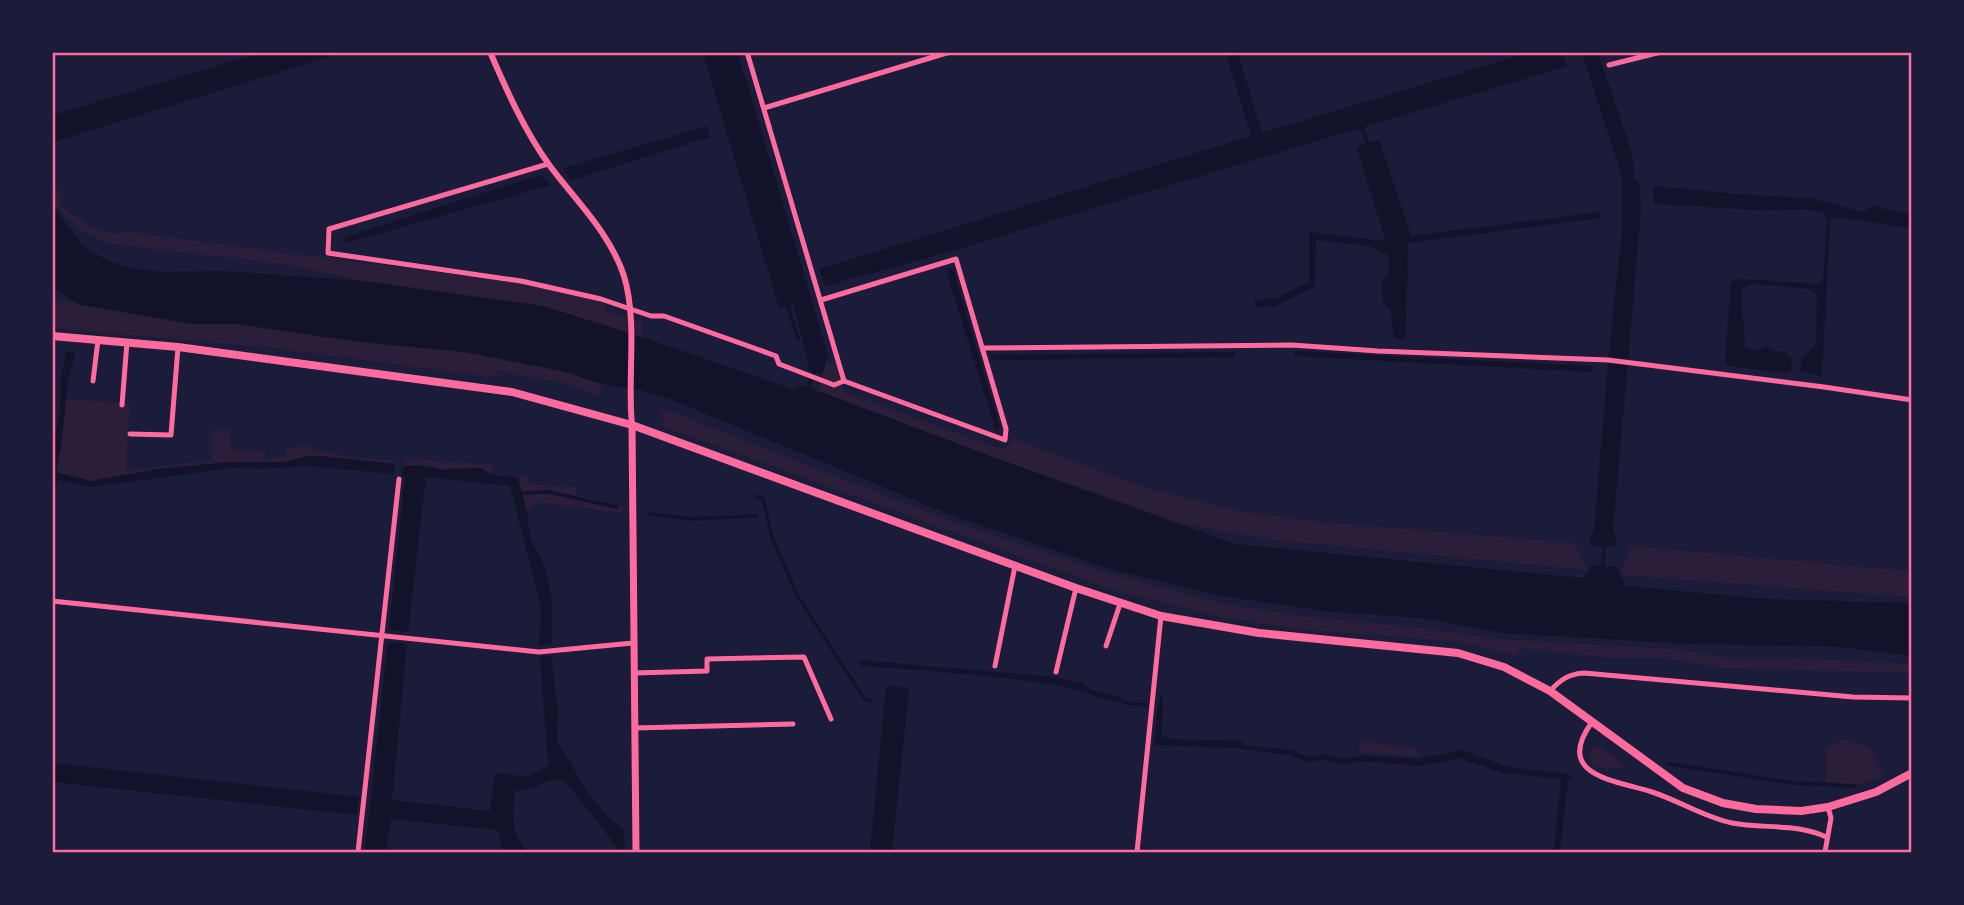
<svg xmlns="http://www.w3.org/2000/svg" width="1964" height="905" viewBox="0 0 1964 905" font-family="'Golos Text',sans-serif">
	<style>
		.green { fill: #2a1e3b }
		.water { fill: #12122b }
		.lines { fill: none; stroke-linecap: round; stroke-linejoin: round }
		.stream { stroke: #12122b; stroke-width: 3.5 }
		.minor { stroke: #ff6b9d; stroke-width: 5 }
		.tertiary { stroke: #ff6b9d; stroke-width: 6 }
		.secondary { stroke: #ff6b9d; stroke-width: 7 }
		.primary { stroke: #ff6b9d; stroke-width: 8 }
		.neatline { fill: none; stroke: #ff6b9d; stroke-width: 2.5 }
	</style>
	<rect width="100%" height="100%" fill="#1b1b3a"/>
	<path class="green" d="M52 182 60 194V205C79 219 103 240 128 232L519 283 605 303 606 312 643 322 642 337 543 306 364 281 290 265 107 243 80 229 53 204Z
		M52 299 192 324H237L360 342 465 352 566 372 601 384 600 396 565 383 497 371 492 377 272 348 53 328Z
		M835 362 844 392 1003 450 1014 439 1141 486 1243 512 1323 522 1574 543 1588 570 1266 539 1181 523 998 459 818 391 826 364Z
		M66 399 130 404 126 471 212 460V430L229 429 232 451 264 450 266 459 287 456V448L312 445 314 450 358 458 395 460V464L308 456 285 462H230L158 469 91 481 58 473C56 466 65 412 66 399Z
		M657 406 948 520 1114 575 1225 604 1301 616 1421 628 1499 639 1673 649 1735 659 1797 658 1909 664 1911 665V673L1725 668 1665 658H1610L1524 648 1515 656 1462 642 1295 629 1216 616 1113 590 662 426 664 415Z
		M406 458 492 465V475L464 469H440L419 465 404 466Z
		M527 472 530 484 576 487 577 495 623 506V513L538 502 527 512 518 478Z
		M1631 546 1911 571V597L1620 575Z
		M1843 739 1869 747 1884 776 1858 785 1826 783V748Z
		M1360 741 1417 749 1418 756 1359 753Z
		M1599 745 1626 767 1610 769 1594 767 1589 756 1592 748Z"/>
	<path class="water" d="M260 53H341L53 142V115Z
		M703 53H738L829 359 825 360 826 364 821 374 807 369 809 364 793 305H791L792 310 787 311 786 306 779 308Z
		M1226 53H1238L1262 133 1528 53H1562L1567 66 1364 127 1369 143 1379 140 1411 236 1599 212 1601 218 1408 243 1406 339H1394L1391 311 1383 302 1381 284 1388 275 1389 255 1369 246 1316 240 1315 286 1275 306 1256 307 1254 300 1276 298 1309 282V232L1381 241 1385 239 1357 148 1365 143 1360 128 945 253 825 286 820 269 1251 136Z
		M1582 53H1598L1632 152 1634 177 1639 182 1641 210 1613 531 1617 538 1615 547 1590 545V535L1594 531 1609 352 1622 232V176Z
		M707 126 710 137 571 180 564 168Z
		M540 175 551 185 346 243 345 237Z
		M1653 186 1749 195 1809 198 1863 212 1872 206 1911 215V228L1837 217 1830 220 1822 377 1800 371 1802 360 1816 342 1817 295 1811 289 1752 284 1741 290 1745 346 1755 351 1767 346 1773 351 1786 352 1792 360 1791 372 1784 373 1728 366 1725 361 1731 282 1739 279 1820 284 1823 279 1827 220 1823 213 1806 209 1760 210 1654 204Z
		M52 205 81 244 106 260 131 268 162 272 223 271 364 281 543 306 642 337 792 389 800 385 808 387 998 459 1235 544 1583 578 1592 565 1616 567 1626 586 1767 599 1911 603V656L1842 647 1692 644 1503 633 1422 618 1332 612 1228 597 1116 571 951 515 672 400 641 390 601 384 566 372 465 352 360 342 237 324H192L81 305 53 288Z
		M949 268 953 269 1000 428 996 430 946 271Z
		M70 351 75 353V357L68 381 61 447 56 467 58 473 91 481 158 469 230 462H285L308 456H320L395 464 394 474 308 466 261 469 232 468 90 487 59 480 53 489V447L60 411 61 379 66 352Z
		M1295 351 1593 366V372L1294 356Z
		M1234 352 1235 357 991 360V355Z
		M419 465 440 469 482 468 492 475 518 478 527 512 530 539 544 565 552 599V644L539 646 541 608 510 486 426 477 408 632 389 630 405 477 402 476 404 466Z
		M755 494 764 497 774 538 799 595 865 697 872 699 871 702 864 701 796 597 771 539 762 501 754 497Z
		M388 642 407 644 392 800 490 811 495 773 529 777 548 765 540 657 551 656 558 710 557 741 588 793 610 819 624 830 625 850 617 847 565 781 553 779 532 788 515 791C512 819 510 829 527 852H503L498 830 391 819 386 852H365Z
		M858 660 1056 677 1081 683 1093 691 1120 697 1125 703C1100 700 1076 688 1051 684 988 675 924 670 861 666Z
		M886 686 909 688 892 852H870Z
		M1162 693 1163 705 1161 736 1172 739 1240 741 1245 745 1291 750 1308 757 1323 754 1345 759 1364 756 1418 759 1461 750 1508 767 1568 774 1572 777 1568 781 1560 852H1554L1561 779 1503 773 1459 758 1421 766 1362 761 1345 764 1322 760 1305 762 1289 755 1235 748 1154 745 1158 705Z
		M53 763 359 797 356 815 53 782Z"/>
	<g class="lines">
		<path class="stream" d="M788 306 798 339
			M807 391 815 369
			M522 493 548 492 617 507
			M650 514 690 519 756 516
			M1603 568 1604 544
			M1125 703 1147 705
			M1669 764 1794 783 1855 786"/>
		<path class="minor" d="M747 52 844 381
			M1609 65 1661 52
			M764 108 950 52
			M548 164 329 229 328 253 521 281 601 299 651 316H664L776 356 779 364 834 385 844 381 1005 440 1006 429 956 259 821 300
			M983 348 1292 345 1378 351 1608 360 1824 387 1912 400
			M93 381 98 340
			M122 405 127 342
			M130 434 171 435 178 347
			M52 601 539 652 633 643
			M1106 646 1120 604
			M995 666 1015 566
			M1056 672 1076 588
			M634 673 707 671V659L804 657 831 719
			M1550 691C1561 679 1569 674 1584 673L1853 697 1912 698
			M1592 722C1553 776 1615 780 1652 792 1680 801 1703 817 1732 823 1763 829 1797 823 1826 837
			M634 728 793 724
			M358 852 399 479
			M1137 852 1161 616
			M1825 852 1831 818 1828 807"/>
		<path class="tertiary" d="M490 52C507 91 525 132 550 166 576 201 610 233 624 276 638 323 627 377 632 425"/>
		<path class="secondary" d="M632 425 636 852"/>
		<path class="primary" d="M52 336 178 347 512 392 632 425 1076 588 1161 616 1259 633 1458 653 1504 667 1550 691 1683 788 1723 803 1756 809 1801 811 1828 807 1876 792 1912 773"/>
	</g>
	<rect width="1964" height="905" fill="none" stroke="#1b1b3a" stroke-width="108"/>
	<rect x="54" y="54" width="1856" height="797" class="neatline"/>
</svg>
